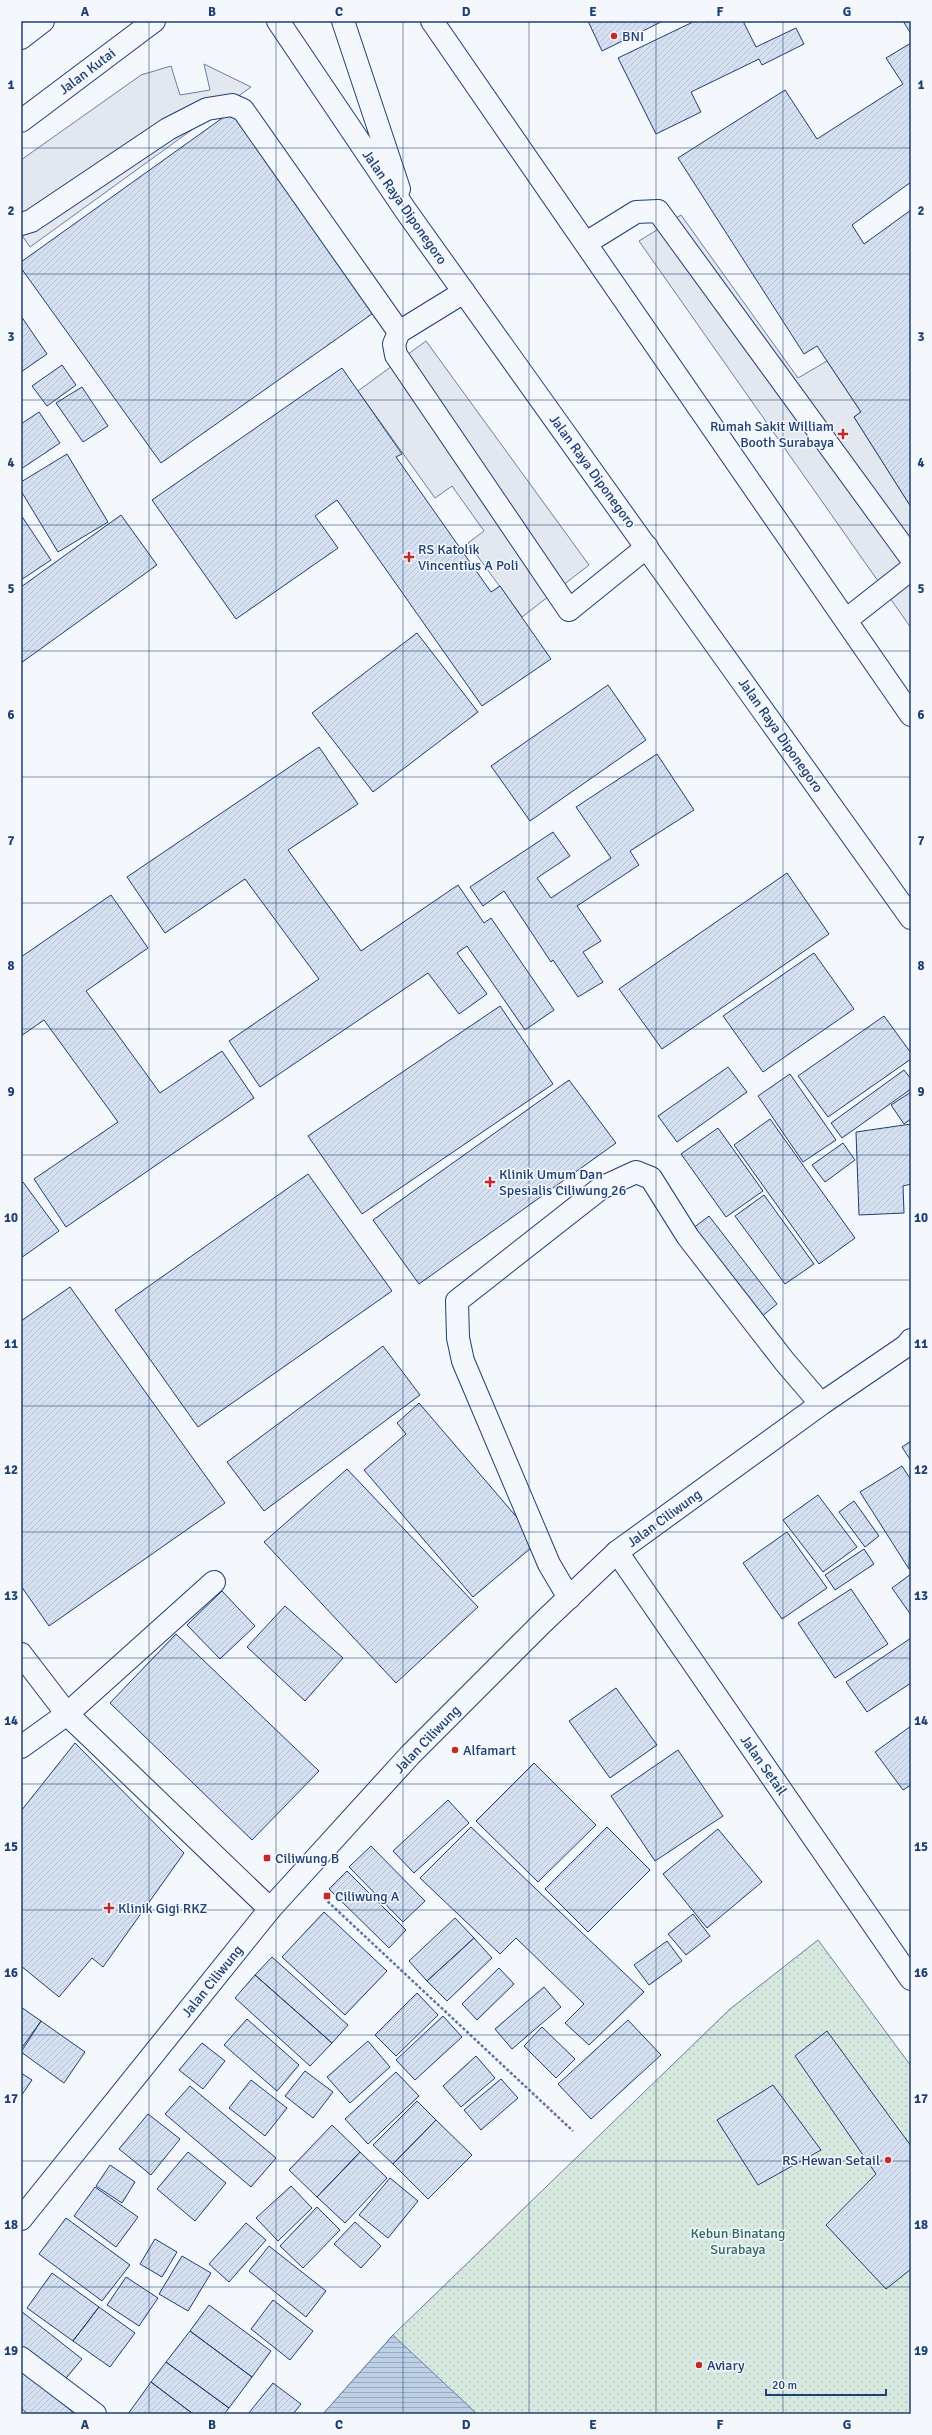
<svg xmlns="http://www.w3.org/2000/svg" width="932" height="2435" viewBox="0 0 932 2435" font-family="Signika,sans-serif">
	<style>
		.grass { fill: url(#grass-dots); stroke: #687fa3 }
		.parking { fill: #e3e8f0; stroke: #687fa3 }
		.water { fill: url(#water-rules); stroke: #687fa3 }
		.building { fill: url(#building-hatch); stroke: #1d3f73 }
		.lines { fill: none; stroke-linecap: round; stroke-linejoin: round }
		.minor-casing { stroke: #1d3f73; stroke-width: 24 }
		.major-casing { stroke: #1d3f73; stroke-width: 24 }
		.highway-casing { stroke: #1d3f73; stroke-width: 24 }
		.path { stroke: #5e769c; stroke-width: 2.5; stroke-dasharray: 3 2; stroke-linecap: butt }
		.minor { stroke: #f4f7fb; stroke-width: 22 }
		.major { stroke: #f4f7fb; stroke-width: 22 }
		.highway { stroke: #f4f7fb; stroke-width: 22 }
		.grid { fill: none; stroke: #1d3f73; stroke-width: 1; stroke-opacity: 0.55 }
		.poi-dot { fill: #c62828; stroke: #f4f7fb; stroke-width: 1.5 }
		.labels { text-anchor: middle; stroke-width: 3; stroke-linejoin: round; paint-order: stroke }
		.poi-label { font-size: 14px; fill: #1d3f73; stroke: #f4f7fb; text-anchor: start }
		.street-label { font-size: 14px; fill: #1d3f73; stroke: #f4f7fb }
		.park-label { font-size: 14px; fill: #2c6c60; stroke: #f4f7fb }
		.neatline { fill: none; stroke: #1d3f73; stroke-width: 1.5 }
		.grid-label { font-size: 13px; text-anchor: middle; font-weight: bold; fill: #1d3f73 }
	</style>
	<defs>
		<pattern id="grass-dots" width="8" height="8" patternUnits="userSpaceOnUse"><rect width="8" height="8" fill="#d7e8df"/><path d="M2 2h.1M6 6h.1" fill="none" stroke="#b8c8c3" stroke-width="1.8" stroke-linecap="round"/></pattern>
		<pattern id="water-rules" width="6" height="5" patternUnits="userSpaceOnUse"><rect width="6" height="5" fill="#bed0e5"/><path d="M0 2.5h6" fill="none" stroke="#9aaabe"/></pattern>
		<pattern id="building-hatch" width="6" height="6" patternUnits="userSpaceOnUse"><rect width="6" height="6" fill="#d5e0f0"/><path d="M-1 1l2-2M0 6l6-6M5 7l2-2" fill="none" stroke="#b6c1d1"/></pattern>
	</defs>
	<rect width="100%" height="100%" fill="#f4f7fb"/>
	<path class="grass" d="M818 1940 911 2066V2414H323L393 2335 730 2009Z"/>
	<path class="parking" d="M204 64 251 87 30 247 21 234V160L141 75 171 66 180 95 210 90Z
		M681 215 798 378 827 361 861 412 854 417 911 507V628L639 241Z
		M426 341 589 565 522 617 468 543 484 531 452 486 435 498 358 391Z"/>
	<path class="water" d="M393 2335 477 2414H323Z"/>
	<path class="building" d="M588 21H663L602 51Z
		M695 21H743L756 47 796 28 804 44 762 65 759 59 691 92 701 112 656 134 618 58Z
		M903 21H911V34Z
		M911 43V182L852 225 864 244 911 210V507L854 417 861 412 817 346 804 354 678 158 785 90 817 139 903 84 886 58Z
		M235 109 379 309 161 463 21 268V262Z
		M21 316 47 354 21 372Z
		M62 365 76 385 47 406 32 386Z
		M342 368 402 454 396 457 491 592 500 586 551 659 482 706 337 500 315 516 338 548 236 619 152 500Z
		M82 387 108 426 83 442 56 403Z
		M39 412 60 443 21 469V424Z
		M67 454 108 522 58 552 21 491V482Z
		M21 515 51 560 21 580Z
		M121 515 157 565 21 663V587Z
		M417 633 478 712 373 792 312 713Z
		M608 685 646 740 530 821 491 766Z
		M319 747 358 804 288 850 361 951 458 885 484 923 491 918 554 1010 525 1030 467 946 457 953 487 994 459 1014 428 973 260 1087 229 1041 319 979 245 879 165 933 127 877Z
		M657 754 694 810 630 851 639 865 577 906 601 941 583 952 603 982 578 997 553 960 551 962 504 891 483 906 470 887 553 832 570 856 537 878 551 898 611 858 576 807Z
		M787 873 829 934 662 1049 619 989Z
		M111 895 148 948 86 991 160 1093 222 1051 254 1098 66 1227 34 1179 118 1122 44 1020 21 1036V957Z
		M814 953 854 1009 763 1072 723 1016Z
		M500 1006 553 1084 362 1214 308 1136Z
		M884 1016 911 1053V1059L828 1117 798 1076Z
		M728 1067 747 1092 677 1142 658 1116Z
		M904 1070 911 1079V1089L842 1138 831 1123Z
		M790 1074 836 1140 803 1162 758 1096Z
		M569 1080 616 1143 419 1284 373 1220Z
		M911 1092V1119L904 1124 891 1105Z
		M770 1119 855 1238 819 1264 734 1145Z
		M911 1124V1184L903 1186 904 1213 859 1215 856 1132Z
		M718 1128 763 1191 726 1217 681 1154Z
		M843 1143 855 1160 825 1182 812 1165Z
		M308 1174 392 1291 198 1427 115 1310Z
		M23 1182 59 1231 21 1258V1183Z
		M764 1195 814 1264 785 1284 735 1216Z
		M709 1216 777 1304 756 1321 688 1232Z
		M70 1287 225 1503 49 1626 21 1586V1321Z
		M383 1346 420 1395 264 1511 227 1462Z
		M419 1403 538 1542 473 1597 364 1470 406 1434 397 1423Z
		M911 1441V1461L902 1447Z
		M902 1466 911 1480 909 1569 860 1492Z
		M347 1469 478 1607 396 1683 264 1542Z
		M818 1495 857 1547 823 1572 783 1520Z
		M854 1501 879 1536 865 1547 839 1512Z
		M787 1532 827 1588 782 1619 743 1563Z
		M864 1549 874 1564 835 1590 825 1575Z
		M911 1574V1615L892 1588Z
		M851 1589 888 1644 835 1678 798 1623Z
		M222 1591 255 1626 220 1659 187 1625Z
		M285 1606 343 1658 305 1701 247 1647Z
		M176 1634 319 1771 252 1840 110 1703Z
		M911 1638V1683L867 1712 846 1682Z
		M616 1688 657 1745 610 1778 569 1721Z
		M911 1726V1785L903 1790 875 1752Z
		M75 1743 184 1853 103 1967 92 1958 59 1997 21 1966V1811Z
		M678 1750 723 1816 655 1861 611 1796Z
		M534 1763 596 1825 538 1882 476 1821Z
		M448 1800 469 1823 414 1873 393 1851Z
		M471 1827 644 1992 589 2045 565 2023 584 2004 516 1938 500 1954 420 1878Z
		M607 1827 650 1870 588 1932 545 1889Z
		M718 1829 762 1882 707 1928 663 1874Z
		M371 1846 425 1901 403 1922 349 1867Z
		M347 1871 406 1930 389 1948 329 1889Z
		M324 1912 387 1971 345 2015 282 1957Z
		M693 1914 710 1936 686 1955 668 1934Z
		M455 1918 474 1938 427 1981 409 1961Z
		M474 1938 492 1958 447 2001 427 1981Z
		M667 1941 682 1961 649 1985 634 1965Z
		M272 1957 348 2025 332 2043 255 1975Z
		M499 1968 514 1984 477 2020 462 2004Z
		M255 1975 332 2043 310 2066 235 1998Z
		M544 1987 561 2007 512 2049 495 2029Z
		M417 1993 438 2015 396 2056 375 2035Z
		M21 2007 41 2021 21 2049Z
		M443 2016 462 2037 415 2080 396 2060Z
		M247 2019 299 2065 277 2091 224 2045Z
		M628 2020 661 2055 591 2119 558 2084Z
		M41 2021 85 2052 64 2083 21 2052Z
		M542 2027 575 2059 556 2078 524 2046Z
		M827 2031 911 2146V2269L886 2289 826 2225 876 2174 795 2056Z
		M368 2041 390 2067 350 2103 327 2077Z
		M202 2043 225 2061 203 2089 179 2070Z
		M476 2056 495 2078 461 2107 443 2086Z
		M305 2071 333 2092 313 2118 285 2096Z
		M396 2072 419 2096 368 2144 345 2119Z
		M21 2073 32 2080 21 2096Z
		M501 2079 518 2098 481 2130 464 2110Z
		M251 2080 287 2108 265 2136 229 2108Z
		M773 2085 821 2150 758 2185 717 2120Z
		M190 2086 276 2158 251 2187 165 2114Z
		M417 2101 436 2120 393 2164 373 2145Z
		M148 2114 180 2139 151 2175 119 2149Z
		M436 2120 472 2155 428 2199 393 2164Z
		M332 2125 360 2152 317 2197 289 2170Z
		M188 2152 226 2183 195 2221 157 2189Z
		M360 2152 387 2178 345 2223 317 2197Z
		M110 2165 135 2182 122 2203 96 2186Z
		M390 2178 418 2201 388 2238 359 2215Z
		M291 2186 312 2208 278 2241 256 2218Z
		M95 2187 138 2217 116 2247 74 2216Z
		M317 2207 340 2230 303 2268 280 2246Z
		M66 2218 130 2265 102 2301 39 2254Z
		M355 2222 381 2246 361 2268 334 2244Z
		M246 2223 266 2240 229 2282 209 2264Z
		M155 2239 177 2252 162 2277 140 2264Z
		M269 2246 326 2291 306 2317 249 2271Z
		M182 2256 211 2273 188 2311 159 2294Z
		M52 2273 99 2307 73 2341 27 2308Z
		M126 2277 158 2298 139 2326 107 2305Z
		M273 2300 313 2331 290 2360 251 2329Z
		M209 2305 271 2351 252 2377 190 2331Z
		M99 2307 135 2333 110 2367 73 2341Z
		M21 2311 82 2359 62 2383 21 2350Z
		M190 2331 252 2377 229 2408 166 2362Z
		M166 2362 229 2408 224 2414H193L151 2382Z
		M21 2368 75 2414H28L21 2408Z
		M151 2382 193 2414H128Z
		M273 2383 301 2404 293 2414H248Z"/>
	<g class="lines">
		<defs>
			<path id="minor" d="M21 224 31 221 168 129 207 109 232 105 243 110 399 332
				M586 243 636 212 658 211 911 558
				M464 292 399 332 394 344 396 355 569 610 647 547
				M846 620 911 569
				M617 1552 911 1979
				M569 1598 549 1564 463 1361 458 1338 457 1301 601 1188 636 1172 651 1178 688 1237 785 1362 821 1404
				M21 1654 67 1714 270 1909
				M21 1747 67 1714 214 1582
				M21 2358 95 2414"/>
			<path id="major" d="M21 38 43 21
				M21 121 154 21
				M21 2219 270 1909 410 1755 542 1623 617 1552 821 1404 906 1346 911 1340"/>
			<path id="highway" d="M278 21 406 211 911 918
				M343 21 399 189
				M432 21 911 715"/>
		</defs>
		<use href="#minor" class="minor-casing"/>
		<use href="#major" class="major-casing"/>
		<use href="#highway" class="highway-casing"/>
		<path class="path" d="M324 1898 573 2131"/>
		<use href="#minor" class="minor"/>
		<use href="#major" class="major"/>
		<use href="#highway" class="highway"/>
	</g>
	<path class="grid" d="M149 21V2414M276 21V2414M403 21V2414M529 21V2414M656 21V2414M783 21V2414M21 148H911M21 274H911M21 400H911M21 525H911M21 651H911M21 777H911M21 903H911M21 1029H911M21 1155H911M21 1280H911M21 1406H911M21 1532H911M21 1658H911M21 1784H911M21 1910H911M21 2035H911M21 2161H911M21 2287H911"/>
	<g class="poi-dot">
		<circle cx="614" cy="36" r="4"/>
		<path d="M841 428h4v4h4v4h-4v4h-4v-4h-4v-4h4z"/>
		<path d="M407 551h4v4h4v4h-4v4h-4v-4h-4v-4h4z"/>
		<path d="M488 1176h4v4h4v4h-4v4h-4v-4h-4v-4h4z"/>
		<circle cx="455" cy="1750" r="4"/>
		<rect x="263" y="1854" width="8" height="8" rx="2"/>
		<rect x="323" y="1892" width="8" height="8" rx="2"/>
		<path d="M107 1902h4v4h4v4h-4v4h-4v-4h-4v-4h4z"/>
		<circle cx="888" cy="2160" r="4"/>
		<circle cx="699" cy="2365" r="4"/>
	</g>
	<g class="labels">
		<g class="poi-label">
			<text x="622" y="41">BNI</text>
			<text x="834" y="431" text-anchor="end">Rumah Sakit William<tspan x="834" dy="16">Booth Surabaya</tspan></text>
			<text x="418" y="554">RS Katolik<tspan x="418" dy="16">Vincentius A Poli</tspan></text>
			<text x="499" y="1179">Klinik Umum Dan<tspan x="499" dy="16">Spesialis Ciliwung 26</tspan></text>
			<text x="463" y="1755">Alfamart</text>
			<text x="275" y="1863">Ciliwung B</text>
			<text x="335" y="1901">Ciliwung A</text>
			<text x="118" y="1913">Klinik Gigi RKZ</text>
			<text x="880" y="2165" text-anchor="end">RS Hewan Setail</text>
			<text x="707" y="2370">Aviary</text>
		</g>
		<g class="street-label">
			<text transform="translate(87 71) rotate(-37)" y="5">Jalan Kutai</text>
			<text transform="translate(405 207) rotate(55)" y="5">Jalan Raya Diponegoro</text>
			<text transform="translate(593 471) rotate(54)" y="5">Jalan Raya Diponegoro</text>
			<text transform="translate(781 735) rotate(55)" y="5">Jalan Raya Diponegoro</text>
			<text transform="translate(664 1518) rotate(-36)" y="5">Jalan Ciliwung</text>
			<text transform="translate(427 1739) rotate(-46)" y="5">Jalan Ciliwung</text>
			<text transform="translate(764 1765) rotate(55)" y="5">Jalan Setail</text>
			<text transform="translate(212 1981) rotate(-51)" y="5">Jalan Ciliwung</text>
		</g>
		<g class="park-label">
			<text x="738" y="2238">Kebun Binatang<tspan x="738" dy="16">Surabaya</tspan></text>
		</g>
	</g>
	<rect width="932" height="2435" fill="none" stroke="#f4f7fb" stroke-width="44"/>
	<path d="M766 2389v6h120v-6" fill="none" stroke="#1d3f73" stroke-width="2"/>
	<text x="772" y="2389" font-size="12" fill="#1d3f73" stroke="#f4f7fb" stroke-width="3" paint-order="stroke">20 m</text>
	<rect x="22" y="22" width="888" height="2391" class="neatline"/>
	<g class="grid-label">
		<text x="85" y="16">A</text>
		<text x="212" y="16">B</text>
		<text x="339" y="16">C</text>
		<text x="466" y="16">D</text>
		<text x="593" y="16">E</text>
		<text x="720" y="16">F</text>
		<text x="847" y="16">G</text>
		<text x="11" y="89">1</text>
		<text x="921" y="89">1</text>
		<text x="11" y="215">2</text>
		<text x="921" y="215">2</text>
		<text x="11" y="341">3</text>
		<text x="921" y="341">3</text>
		<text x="11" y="467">4</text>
		<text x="921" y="467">4</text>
		<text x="11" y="593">5</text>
		<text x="921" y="593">5</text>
		<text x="11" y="719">6</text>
		<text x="921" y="719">6</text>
		<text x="11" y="845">7</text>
		<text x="921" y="845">7</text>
		<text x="11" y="970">8</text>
		<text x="921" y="970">8</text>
		<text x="11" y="1096">9</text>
		<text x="921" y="1096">9</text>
		<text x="11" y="1222">10</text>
		<text x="921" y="1222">10</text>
		<text x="11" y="1348">11</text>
		<text x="921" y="1348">11</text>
		<text x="11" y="1474">12</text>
		<text x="921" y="1474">12</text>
		<text x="11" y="1600">13</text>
		<text x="921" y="1600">13</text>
		<text x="11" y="1725">14</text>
		<text x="921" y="1725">14</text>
		<text x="11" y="1851">15</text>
		<text x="921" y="1851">15</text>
		<text x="11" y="1977">16</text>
		<text x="921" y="1977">16</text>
		<text x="11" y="2103">17</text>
		<text x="921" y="2103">17</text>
		<text x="11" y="2229">18</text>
		<text x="921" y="2229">18</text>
		<text x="11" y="2355">19</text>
		<text x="921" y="2355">19</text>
		<text x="85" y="2429">A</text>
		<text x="212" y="2429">B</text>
		<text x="339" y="2429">C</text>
		<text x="466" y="2429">D</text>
		<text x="593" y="2429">E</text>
		<text x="720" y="2429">F</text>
		<text x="847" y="2429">G</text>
	</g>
</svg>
